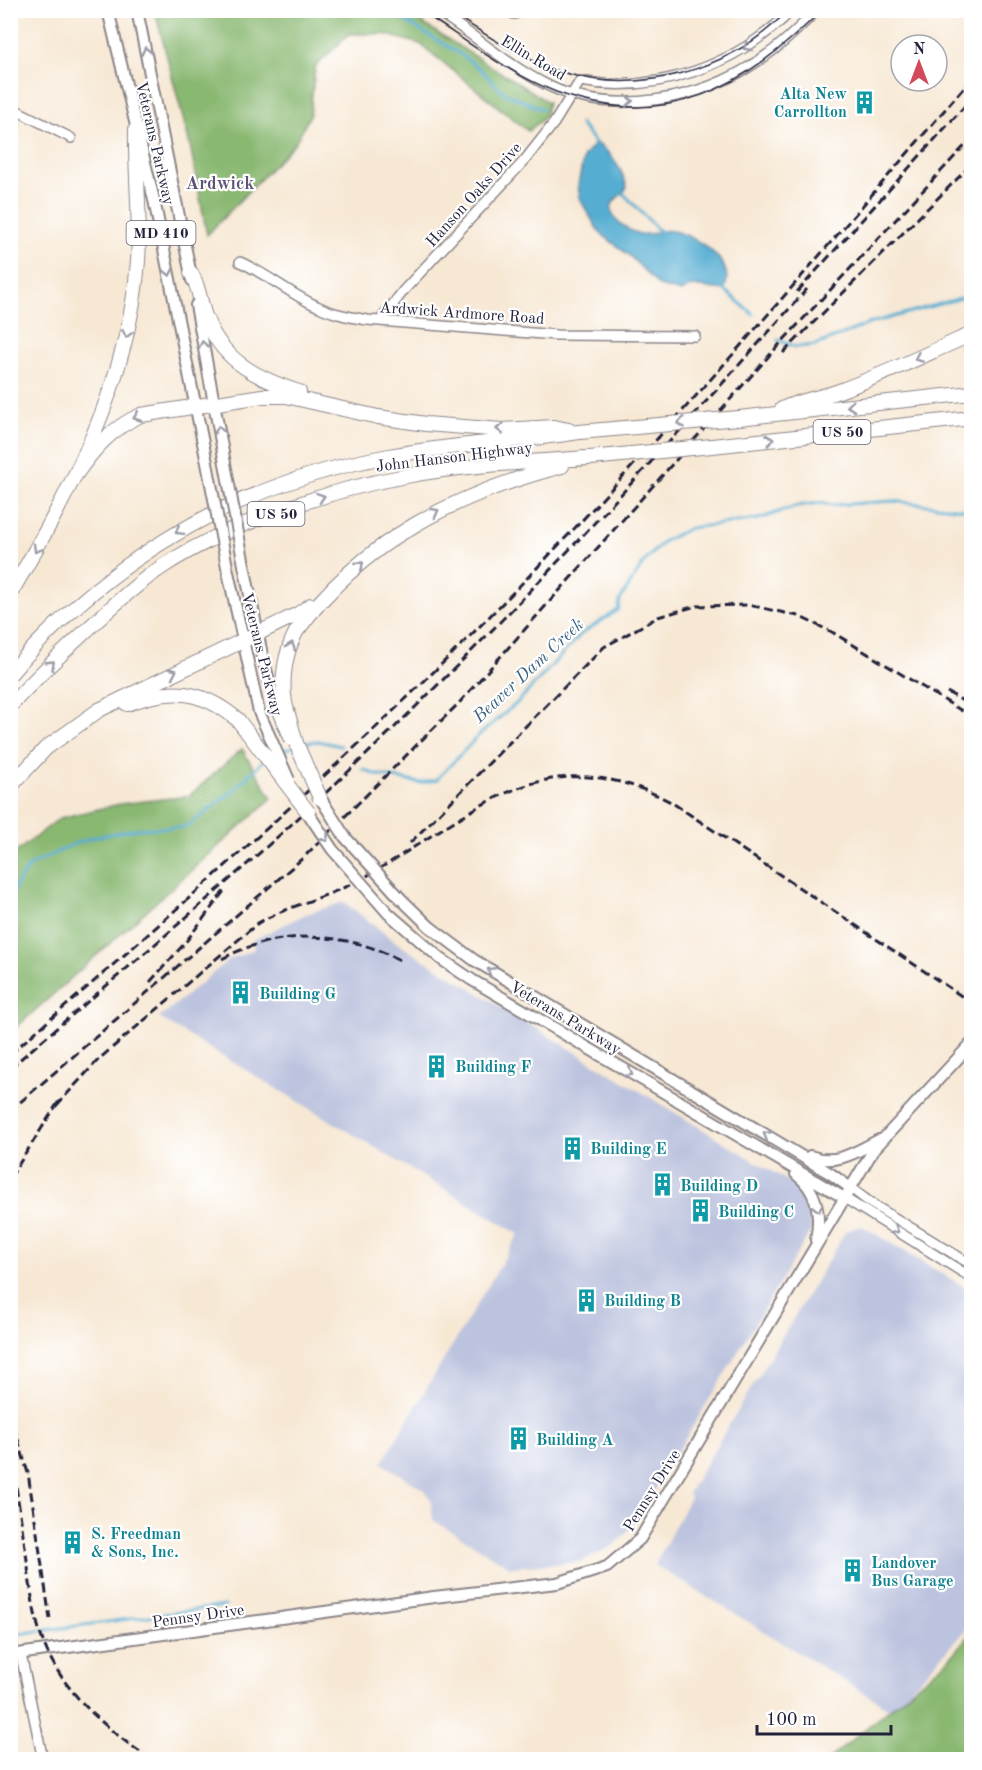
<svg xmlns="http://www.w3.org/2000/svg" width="982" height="1770" viewBox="0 0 982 1770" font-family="'Old Standard TT',serif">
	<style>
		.industrial { fill: #bcc3de }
		.forest { fill: #89b871; stroke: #566d56; stroke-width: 1.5 }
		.water { fill: #56add2; stroke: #3c6886; stroke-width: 1.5 }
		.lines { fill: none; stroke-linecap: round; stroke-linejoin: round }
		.stream { stroke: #56add2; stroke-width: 3 }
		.minor-casing { stroke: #8c8588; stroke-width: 12 }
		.major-casing { stroke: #8c8588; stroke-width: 14 }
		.highway-casing { stroke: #8c8588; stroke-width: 16 }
		.minor { stroke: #fff; stroke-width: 9 }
		.major { stroke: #fff; stroke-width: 10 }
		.highway { stroke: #fff; stroke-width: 14 }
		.tram { stroke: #22223b; stroke-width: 1.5 }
		.rail { stroke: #22223b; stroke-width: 3; stroke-dasharray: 9 4.5; stroke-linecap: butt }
		.major-bridge-casing { stroke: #8c8588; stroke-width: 14; stroke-linecap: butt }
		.highway-bridge-casing { stroke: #8c8588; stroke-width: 16; stroke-linecap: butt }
		.major-bridge { stroke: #fff; stroke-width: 10 }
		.highway-bridge { stroke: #fff; stroke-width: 14 }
		.oneway { stroke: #9c9ca7 }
		.labels { text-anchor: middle; stroke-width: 4.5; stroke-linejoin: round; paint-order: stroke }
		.shield { fill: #fff; stroke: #646476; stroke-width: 1.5 }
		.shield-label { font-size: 15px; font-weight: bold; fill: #22223b }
		.street-label { font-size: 16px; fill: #22223b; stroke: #fff }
		.culture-label { font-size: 16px; font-weight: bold; fill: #0d838f; stroke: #fff; text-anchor: start }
		.neighbourhood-label { font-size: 18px; font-weight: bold; fill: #5d5376; stroke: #fff }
		.water-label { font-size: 18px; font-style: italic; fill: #39617f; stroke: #fff }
	</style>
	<rect width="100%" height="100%" fill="#fff"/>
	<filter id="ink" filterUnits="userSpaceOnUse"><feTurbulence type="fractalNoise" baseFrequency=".0167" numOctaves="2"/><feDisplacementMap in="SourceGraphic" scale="12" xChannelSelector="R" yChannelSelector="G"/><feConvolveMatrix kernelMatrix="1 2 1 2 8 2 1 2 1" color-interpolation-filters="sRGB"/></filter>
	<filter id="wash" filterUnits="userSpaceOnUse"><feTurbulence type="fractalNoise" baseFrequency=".008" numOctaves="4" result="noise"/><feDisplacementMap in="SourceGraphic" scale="24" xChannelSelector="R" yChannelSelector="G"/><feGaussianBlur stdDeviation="1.35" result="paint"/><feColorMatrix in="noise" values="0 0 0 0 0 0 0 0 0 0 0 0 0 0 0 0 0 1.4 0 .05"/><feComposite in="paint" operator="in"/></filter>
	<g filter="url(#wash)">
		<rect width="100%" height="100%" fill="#f7e8d4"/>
		<path class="industrial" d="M344 902 401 946 799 1188 812 1229 633 1526 613 1546 581 1562 510 1567 433 1520 431 1501 426 1491 382 1463 519 1234 159 1018 230 959 254 950 253 940 306 914Z
			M862 1226 971 1291V1624L892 1710 655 1565 690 1497 688 1493 846 1231Z"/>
		<path class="forest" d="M155 11H403L548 102 544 118 528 131 420 44 384 34H349L315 67 310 115 295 143 207 235 190 145Z
			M242 749 272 798 11 1032V856L60 818 120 804 189 796Z
			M971 1632V1759H829L948 1660Z"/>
		<path class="water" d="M595 143C610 149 623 172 627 187 623 196 608 200 612 213 614 218 621 224 625 227 648 243 654 227 673 231 696 236 738 262 724 290L691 286 681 292 659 286 631 257 599 232 580 199 578 185 584 156Z"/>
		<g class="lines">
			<path class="stream" d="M382 10 412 25 460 54 479 68 504 93 542 109
				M580 124 596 144
				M621 191 662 234
				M722 288 753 314
				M778 340 796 347 816 345 871 323 972 295
				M301 743 318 741 341 746
				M279 752 293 747
				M363 769 374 774 420 783 436 780 479 735 518 702 581 634 618 610 620 600 644 562 664 541 690 528 759 519 796 506 819 503 834 505 893 501 972 510
				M10 897 21 877 31 865 74 844 91 838 136 829 186 827 231 793 263 761
				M10 1635 225 1606"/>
		</g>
	</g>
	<g filter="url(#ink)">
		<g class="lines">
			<defs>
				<path id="minor" d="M435 10C474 34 508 66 549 86 613 117 701 100 758 61 780 47 798 29 817 10
					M504 10 514 14 526 10
					M10 107 71 138
					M240 262C269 275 290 294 317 306 333 314 350 317 367 320L556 335 695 336
					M380 321 404 290 525 160 554 123 580 81C657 95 737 65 792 10
					M852 1189 872 1204 972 1265
					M846 1199 972 1278
					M21 1655 43 1760"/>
				<path id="major" d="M108 10 154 200 206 458
					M137 10 192 280
					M196 305 224 458
					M244 565 262 655 276 706
					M228 572 259 712
					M401 899 430 927 474 960 831 1174 852 1189
					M388 913 441 959 472 980 846 1199
					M810 1156C836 1166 856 1152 879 1140
					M796 1174C818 1191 821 1214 816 1240
					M10 1655 434 1597 557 1583 607 1567 640 1539 874 1149 972 1043"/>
				<path id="highway" d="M191 273C200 287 200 306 207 321 224 362 259 379 299 392
					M782 409C800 400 820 398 839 391 884 375 928 353 972 334
					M739 418 972 393
					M712 446 972 418
					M74 477C92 451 111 428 141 415L262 396H286L378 417 426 424 502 430 554 427 569 430
					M10 594C71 491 129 382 138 261 141 217 135 173 136 129
					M10 674C111 556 237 484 389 456 452 444 516 442 579 432
					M285 703C281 679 285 653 296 632 363 540 456 494 562 466
					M127 704C170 687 201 689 238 720
					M10 706C35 678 61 654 88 629 112 607 137 583 165 565 231 523 329 490 406 476 470 464 536 462 601 457
					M10 787 46 748 99 710 298 614 311 605"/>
			</defs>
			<use href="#minor" class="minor-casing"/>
			<use href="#major" class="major-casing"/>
			<use href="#highway" class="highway-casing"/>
			<use href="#minor" class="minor"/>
			<use href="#major" class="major"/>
			<use href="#highway" class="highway"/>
			<path class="tram" d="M419 10C463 38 507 73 556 92 668 133 745 86 822 10
				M447 10C485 34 522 60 565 73 642 96 733 69 788 10"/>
			<path class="rail" d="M797 292 972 98
				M783 353 972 164
				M947 692 972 706
				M410 843 604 647 658 617 696 606 749 605 798 616 832 632 972 717
				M222 959C278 928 346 931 402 961
				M150 982 185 943 224 891
				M10 1054C190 899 367 744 532 573 685 414 828 246 972 78
				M10 1068C123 971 239 875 348 772 509 620 659 455 807 289
				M56 1106 99 1059 258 923C292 904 330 897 363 878 471 818 540 734 671 802L972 1003
				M10 1111 304 857 459 703 777 347 972 138
				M10 1178 59 1101
				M10 1413 28 1473 50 1619
				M10 1447C16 1484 21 1522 27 1560 31 1591 34 1624 48 1653 69 1698 111 1733 152 1760"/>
			<defs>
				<path id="major-bridge" d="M206 458 228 572
					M224 458 244 565
					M276 706 290 740
					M259 712 289 780
					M316 791 345 837 401 899
					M304 807 332 849 388 913"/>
				<path id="highway-bridge" d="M579 432 739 418
					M601 457 712 446
					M285 703 296 743 320 798
					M238 720 308 812"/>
			</defs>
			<use href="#major-bridge" class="major-bridge-casing"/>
			<use href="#highway-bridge" class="highway-bridge-casing"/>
			<use href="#major-bridge" class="major-bridge"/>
			<use href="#highway-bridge" class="highway-bridge"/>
		</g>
		<defs><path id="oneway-chevron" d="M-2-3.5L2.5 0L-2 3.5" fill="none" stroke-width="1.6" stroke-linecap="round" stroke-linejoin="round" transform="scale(1.5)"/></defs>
		<g class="oneway">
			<use href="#oneway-chevron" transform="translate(747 47) rotate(150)"/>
			<use href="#oneway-chevron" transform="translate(146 51) rotate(-102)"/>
			<use href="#oneway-chevron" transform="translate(629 101)"/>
			<use href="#oneway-chevron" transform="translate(169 272) rotate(79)"/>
			<use href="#oneway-chevron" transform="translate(127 334) rotate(101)"/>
			<use href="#oneway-chevron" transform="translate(203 345) rotate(-100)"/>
			<use href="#oneway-chevron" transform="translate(918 358) rotate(156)"/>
			<use href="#oneway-chevron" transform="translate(851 406) rotate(174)"/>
			<use href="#oneway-chevron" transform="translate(137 417) rotate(159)"/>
			<use href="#oneway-chevron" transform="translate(681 423) rotate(175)"/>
			<use href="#oneway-chevron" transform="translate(500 429) rotate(-179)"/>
			<use href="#oneway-chevron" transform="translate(219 430) rotate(-100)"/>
			<use href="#oneway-chevron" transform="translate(770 440) rotate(-6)"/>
			<use href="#oneway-chevron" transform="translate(321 497) rotate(-19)"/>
			<use href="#oneway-chevron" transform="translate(435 512) rotate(-27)"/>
			<use href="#oneway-chevron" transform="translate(179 531) rotate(148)"/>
			<use href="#oneway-chevron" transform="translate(37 549) rotate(121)"/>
			<use href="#oneway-chevron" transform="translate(360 565) rotate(-41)"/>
			<use href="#oneway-chevron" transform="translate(291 646) rotate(-71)"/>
			<use href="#oneway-chevron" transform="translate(51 664) rotate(-43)"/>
			<use href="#oneway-chevron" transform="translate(173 672) rotate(-25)"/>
			<use href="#oneway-chevron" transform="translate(325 838) rotate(56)"/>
			<use href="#oneway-chevron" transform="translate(491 971) rotate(-148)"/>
			<use href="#oneway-chevron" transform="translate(629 1073) rotate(31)"/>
			<use href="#oneway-chevron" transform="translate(767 1135) rotate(-149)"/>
			<use href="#oneway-chevron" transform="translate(818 1208) rotate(77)"/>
			<use href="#oneway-chevron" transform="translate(895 1230) rotate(32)"/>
		</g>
	</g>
	<defs>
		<symbol id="building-bare" viewBox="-9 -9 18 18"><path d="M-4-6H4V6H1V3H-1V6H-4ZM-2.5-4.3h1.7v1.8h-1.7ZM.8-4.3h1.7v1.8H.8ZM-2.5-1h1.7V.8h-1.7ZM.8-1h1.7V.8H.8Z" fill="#0f9aa8" stroke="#fff" stroke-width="2.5" paint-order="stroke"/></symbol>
	</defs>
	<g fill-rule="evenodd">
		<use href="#building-bare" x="848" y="86" width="33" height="33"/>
		<use href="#building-bare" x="224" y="976" width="33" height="33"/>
		<use href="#building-bare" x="420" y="1050" width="33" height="33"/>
		<use href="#building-bare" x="556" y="1132" width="33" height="33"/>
		<use href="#building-bare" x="646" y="1168" width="33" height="33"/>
		<use href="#building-bare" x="684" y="1194" width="33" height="33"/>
		<use href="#building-bare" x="570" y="1284" width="33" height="33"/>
		<use href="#building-bare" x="502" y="1422" width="33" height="33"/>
		<use href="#building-bare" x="56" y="1526" width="33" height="33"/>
		<use href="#building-bare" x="836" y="1554" width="33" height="33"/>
	</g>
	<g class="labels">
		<g class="shield">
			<rect x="126.5" y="221" width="69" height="24" rx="4.5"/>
			<rect x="813.5" y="420" width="57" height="24" rx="4.5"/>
			<rect x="247.5" y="502" width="57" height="24" rx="4.5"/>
		</g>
		<g class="shield-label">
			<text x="161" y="238">MD 410</text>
			<text x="842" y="437">US 50</text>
			<text x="276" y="519">US 50</text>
		</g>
		<g class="street-label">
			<text transform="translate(534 57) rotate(31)" y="6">Ellin Road</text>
			<text transform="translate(156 143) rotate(77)" y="6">Veterans Parkway</text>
			<text transform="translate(473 194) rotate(-48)" y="6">Hanson Oaks Drive</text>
			<text transform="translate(462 312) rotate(4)" y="6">Ardwick Ardmore Road</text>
			<text transform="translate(454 456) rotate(-7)" y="6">John Hanson Highway</text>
			<text transform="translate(263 654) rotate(76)" y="6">Veterans Parkway</text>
			<text transform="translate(566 1017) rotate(31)" y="6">Veterans Parkway</text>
			<text transform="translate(651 1490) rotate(-58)" y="6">Pennsy Drive</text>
			<text transform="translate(198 1615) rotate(-8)" y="6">Pennsy Drive</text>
		</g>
		<g class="culture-label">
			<text x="847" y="99" text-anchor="end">Alta New<tspan x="847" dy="18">Carrollton</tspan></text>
			<text x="259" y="999">Building G</text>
			<text x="455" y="1072">Building F</text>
			<text x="590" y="1154">Building E</text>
			<text x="680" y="1191">Building D</text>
			<text x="718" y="1217">Building C</text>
			<text x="604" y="1306">Building B</text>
			<text x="536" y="1445">Building A</text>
			<text x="91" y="1539">S. Freedman<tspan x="91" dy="18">&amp; Sons, Inc.</tspan></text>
			<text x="871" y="1568">Landover<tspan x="871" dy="18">Bus Garage</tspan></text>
		</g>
		<g class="neighbourhood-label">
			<text x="220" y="189">Ardwick</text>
		</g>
		<g class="water-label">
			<text transform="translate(528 670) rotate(-43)" y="6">Beaver Dam Creek</text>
		</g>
	</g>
	<rect width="982" height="1770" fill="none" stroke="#fff" stroke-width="36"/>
	<g transform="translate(919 63)"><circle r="28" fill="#ffffff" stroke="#a7a7b1" stroke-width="1.5"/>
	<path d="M0-4.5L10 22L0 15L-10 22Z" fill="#d1495b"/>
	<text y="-9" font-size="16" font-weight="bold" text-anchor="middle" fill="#22223b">N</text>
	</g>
	<path d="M757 1725v9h134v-9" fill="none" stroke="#22223b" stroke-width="3"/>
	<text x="766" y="1725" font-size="18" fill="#22223b" stroke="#ffffff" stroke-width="4.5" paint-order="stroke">100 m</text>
</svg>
